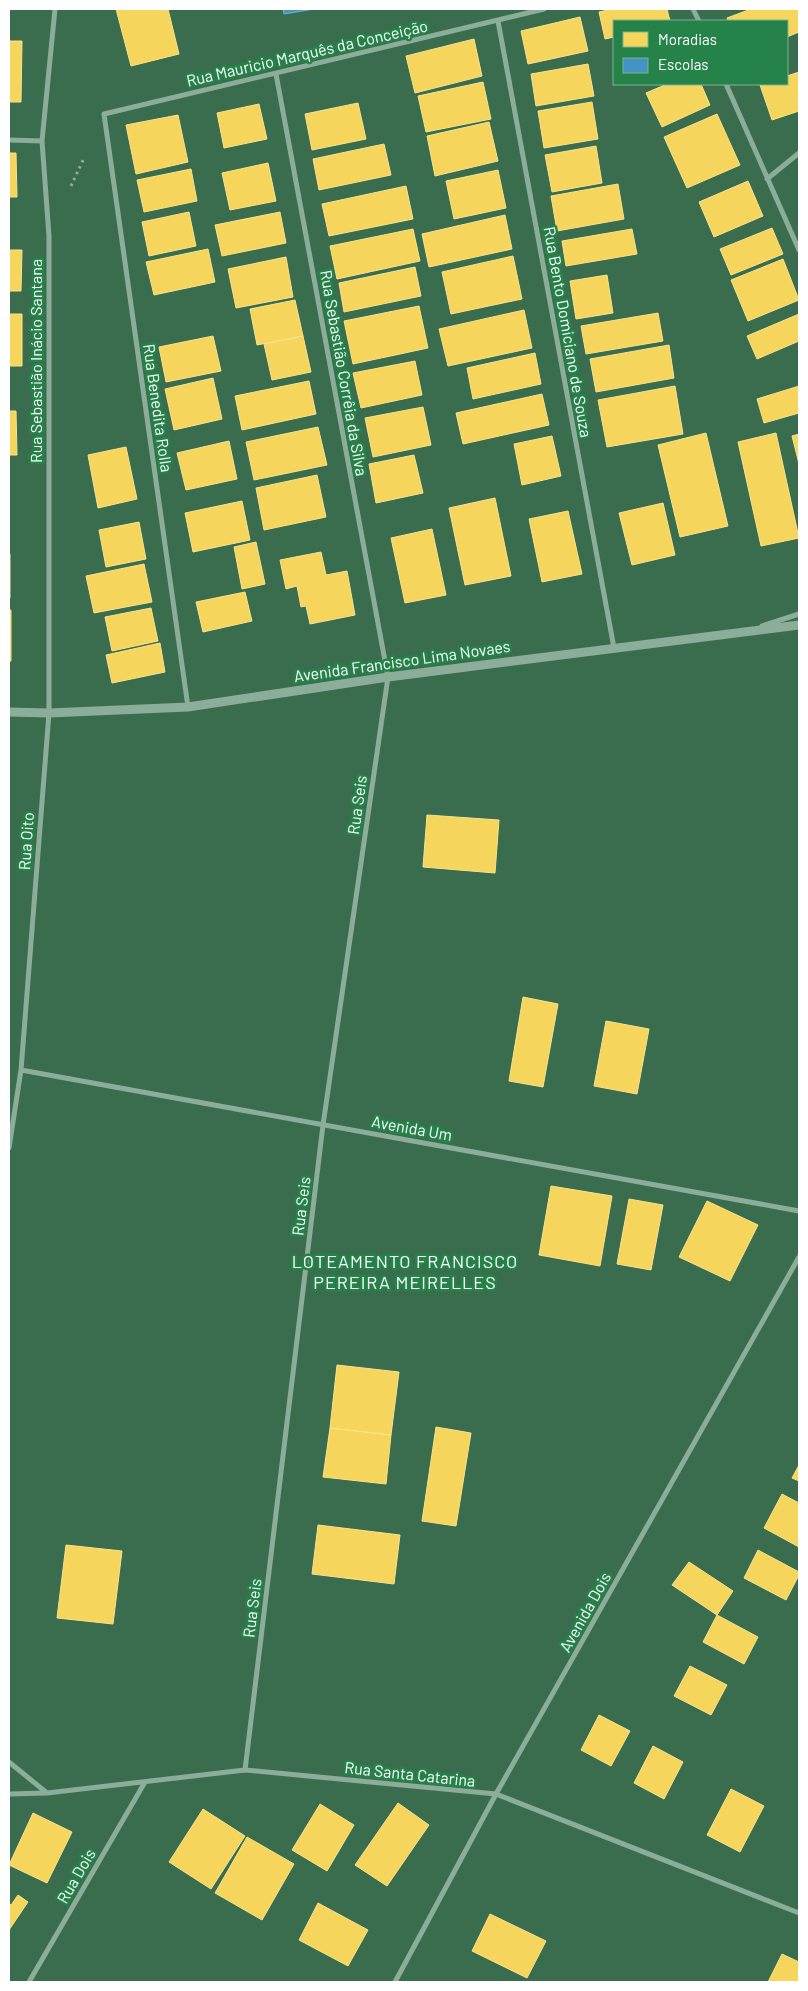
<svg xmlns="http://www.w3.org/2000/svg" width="808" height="1991" viewBox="0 0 808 1991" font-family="Barlow,sans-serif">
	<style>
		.homes { fill: #f6d55c; stroke: #f9e28d }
		.schools { fill: #4393c3; stroke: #7bb3d5 }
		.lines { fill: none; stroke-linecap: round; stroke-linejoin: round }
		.path { stroke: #8cad99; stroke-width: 3; stroke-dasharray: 2.5 4; stroke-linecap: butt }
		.minor { stroke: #8cad99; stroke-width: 5 }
		.tertiary { stroke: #8cad99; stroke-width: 9 }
		.labels { text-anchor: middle; stroke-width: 5; stroke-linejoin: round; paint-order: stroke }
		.street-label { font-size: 16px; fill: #fff; stroke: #258249 }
		.neighbourhood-label { font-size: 18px; letter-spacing: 1px; fill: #fff; stroke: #258249 }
	</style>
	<rect width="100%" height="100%" fill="#3a6d4e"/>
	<path class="homes" d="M116 9H168L179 54 131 66Z
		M612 9H667L670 21H614V37L605 39 599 12Z
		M751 9H799V32L787 37V21H728L727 18Z
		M580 17 588 51 528 64 521 31Z
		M474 39 482 76 415 93 406 56Z
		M9 41H22L21 102H9Z
		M588 64 594 96 536 106 531 74Z
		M799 72V111L772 120 760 85 787 84V76Z
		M483 82 491 119 426 132 418 96Z
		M667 84H701L710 105 662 127 646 93Z
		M592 102 598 139 544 148 538 111Z
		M358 103 366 139 312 150 305 114Z
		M259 104 267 139 224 148 217 113Z
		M717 114 740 165 687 188 664 137Z
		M178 115 188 162 136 174 126 125Z
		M489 122 498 161 435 176 427 136Z
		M384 144 391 175 319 190 313 159Z
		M596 146 602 183 552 192 545 155Z
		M9 153H16L17 197H9Z
		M268 163 276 201 230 210 222 173Z
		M191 169 197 201 144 212 137 180Z
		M498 170 506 208 454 219 446 181Z
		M748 181 763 216 714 237 699 202Z
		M618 184 624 219 557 231 551 196Z
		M406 186 413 219 329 236 322 204Z
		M189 212 196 246 149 256 142 222Z
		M280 212 286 243 222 256 215 225Z
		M505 215 512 249 429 267 422 234Z
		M772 228 783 254 731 275 720 249Z
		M413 229 420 261 337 279 330 246Z
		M632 229 637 254 566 266 562 241Z
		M208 249 215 282 154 295 146 262Z
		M9 250H22L21 291H9Z
		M513 256 522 299 451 314 442 272Z
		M286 257 293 297 236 308 228 269Z
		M783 259 799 300 748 321 731 280Z
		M415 267 421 296 344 312 339 283Z
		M607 275 613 313 576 319 570 281Z
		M295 300 303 336 257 345 250 309Z
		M419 306 428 348 353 364 344 321Z
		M524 310 532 348 448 366 439 329Z
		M658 313 663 341 586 354 581 326Z
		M9 314H22V366H9Z
		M799 314V341L757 359 747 336Z
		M213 336 221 371 166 382 159 347Z
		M303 336 311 372 272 380 264 344Z
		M669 345 674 378 596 392 590 359Z
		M535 353 541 384 473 399 467 368Z
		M415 361 422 395 361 408 353 373Z
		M213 378 222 419 174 430 165 389Z
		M309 381 316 414 242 430 235 396Z
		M675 386 683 434 607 447 598 400Z
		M799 386V413L764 423 757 399Z
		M542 394 549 425 463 444 456 413Z
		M423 407 431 445 373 457 365 418Z
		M9 411H16L17 455H9Z
		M318 427 327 465 254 480 246 442Z
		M706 433 728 526 680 537 658 445Z
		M776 433 799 538 761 546 738 442Z
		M799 434V464L792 436Z
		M552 436 561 476 522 485 514 444Z
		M229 441 237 479 186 490 177 453Z
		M126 447 137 499 98 508 88 455Z
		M414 455 423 493 376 503 369 464Z
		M317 475 326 517 264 530 256 488Z
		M495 498 511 576 465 585 449 508Z
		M242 501 250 540 193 552 185 513Z
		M663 503 675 555 632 565 619 513Z
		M568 511 582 574 542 582 529 519Z
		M139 522 146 559 106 567 99 530Z
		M432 529 446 595 405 603 391 538Z
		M256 542 265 584 242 589 234 547Z
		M321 552 326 575 347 571 355 615 310 624 306 606 301 607 297 586 286 589 280 560Z
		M9 554H10V598H9Z
		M144 564 152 602 94 613 86 576Z
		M245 592 252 621 203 632 196 602Z
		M151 608 158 641 112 651 105 617Z
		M9 610H11V661H9Z
		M160 643 165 672 112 683 106 655Z
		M427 815 499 820 495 873 423 867Z
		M523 997 558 1004 543 1087 509 1081Z
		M606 1021 649 1029 637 1094 594 1086Z
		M551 1186 612 1196 600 1266 539 1255Z
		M629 1199 663 1205 651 1270 617 1264Z
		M707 1201 758 1225 730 1281 679 1257Z
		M337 1365 399 1372 391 1435 330 1428Z
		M436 1427 471 1433 456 1526 422 1521Z
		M330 1428 391 1435 386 1484 323 1477Z
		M799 1465V1481L792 1478Z
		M782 1494 799 1503V1547L764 1528Z
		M318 1525 400 1535 394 1584 312 1574Z
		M66 1545 122 1551 113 1624 57 1618Z
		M758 1550 799 1572V1575L786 1600 744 1578Z
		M689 1562 733 1591 717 1615 672 1585Z
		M717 1615 758 1637 744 1664 703 1642Z
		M690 1666 727 1685 711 1715 674 1696Z
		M599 1715 630 1731 611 1766 581 1750Z
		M653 1746 683 1762 664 1799 634 1783Z
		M731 1789 764 1806 740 1852 707 1835Z
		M398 1803 429 1825 387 1886 355 1865Z
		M320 1804 354 1825 327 1871 292 1850Z
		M203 1809 245 1836 211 1889 169 1862Z
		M33 1813 72 1832 47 1883 9 1865Z
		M247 1837 294 1864 262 1920 215 1893Z
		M18 1895 28 1902 9 1930V1904L11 1905Z
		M318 1903 368 1930 348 1966 299 1940Z
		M490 1914 546 1941 527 1978 472 1951Z
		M782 1954 799 1962V1982H768Z"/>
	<path class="schools" d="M283 9H314L284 14Z"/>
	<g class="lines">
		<path class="path" d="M71 186 84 158"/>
		<path class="minor" d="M693 9 699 21
			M498 21 614 648
			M726 84 799 250
			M9 140 42 141
			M767 179 799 153
			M762 626 799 614
			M188 707 104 114 544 9
			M21 1070 799 1211
			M9 1148 21 1070 49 713V236L42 141 55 9
			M9 1762 47 1793 245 1770 496 1794 799 1913
			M245 1770 323 1125 388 677 276 74
			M9 1794 46 1793
			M29 1982 145 1782
			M395 1982 496 1794 799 1257"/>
		<path class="tertiary" d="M9 712 49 713 188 707 388 677 799 625"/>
	</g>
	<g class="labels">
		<g class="street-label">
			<text transform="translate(307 53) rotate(-13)" y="6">Rua Mauricio Marquês da Conceição</text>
			<text transform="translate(568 332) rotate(80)" y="6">Rua Bento Domiciano de Souza</text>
			<text transform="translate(36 361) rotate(-90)" y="6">Rua Sebastião Inácio Santana</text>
			<text transform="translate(344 373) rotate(80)" y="6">Rua Sebastião Corrêia da Silva</text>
			<text transform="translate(158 408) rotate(82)" y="6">Rua Benedita Rolla</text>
			<text transform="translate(402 661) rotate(-8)" y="6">Avenida Francisco Lima Novaes</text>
			<text transform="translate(357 805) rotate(-82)" y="6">Rua Seis</text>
			<text transform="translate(26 841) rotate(-86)" y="6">Rua Oito</text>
			<text transform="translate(412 1128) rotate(10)" y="6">Avenida Um</text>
			<text transform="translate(301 1206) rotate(-83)" y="6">Rua Seis</text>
			<text transform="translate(252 1608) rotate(-83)" y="6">Rua Seis</text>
			<text transform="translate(585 1612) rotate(-61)" y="6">Avenida Dois</text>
			<text transform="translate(410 1774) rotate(6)" y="6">Rua Santa Catarina</text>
			<text transform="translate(76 1876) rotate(-60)" y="6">Rua Dois</text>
		</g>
		<g class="neighbourhood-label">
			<text x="405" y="1268">LOTEAMENTO FRANCISCO<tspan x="405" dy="21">PEREIRA MEIRELLES</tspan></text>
		</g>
	</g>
	<rect width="808" height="1991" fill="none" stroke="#ffffff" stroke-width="20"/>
	<rect x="613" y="20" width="175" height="65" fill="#258249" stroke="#7cb492"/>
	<rect x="623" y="32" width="25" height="15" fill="#f6d55c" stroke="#7cb492"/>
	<text x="658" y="45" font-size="15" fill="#ffffff">Moradias</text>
	<rect x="623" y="58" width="25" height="15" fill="#4393c3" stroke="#7cb492"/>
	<text x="658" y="70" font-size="15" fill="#ffffff">Escolas</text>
</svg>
